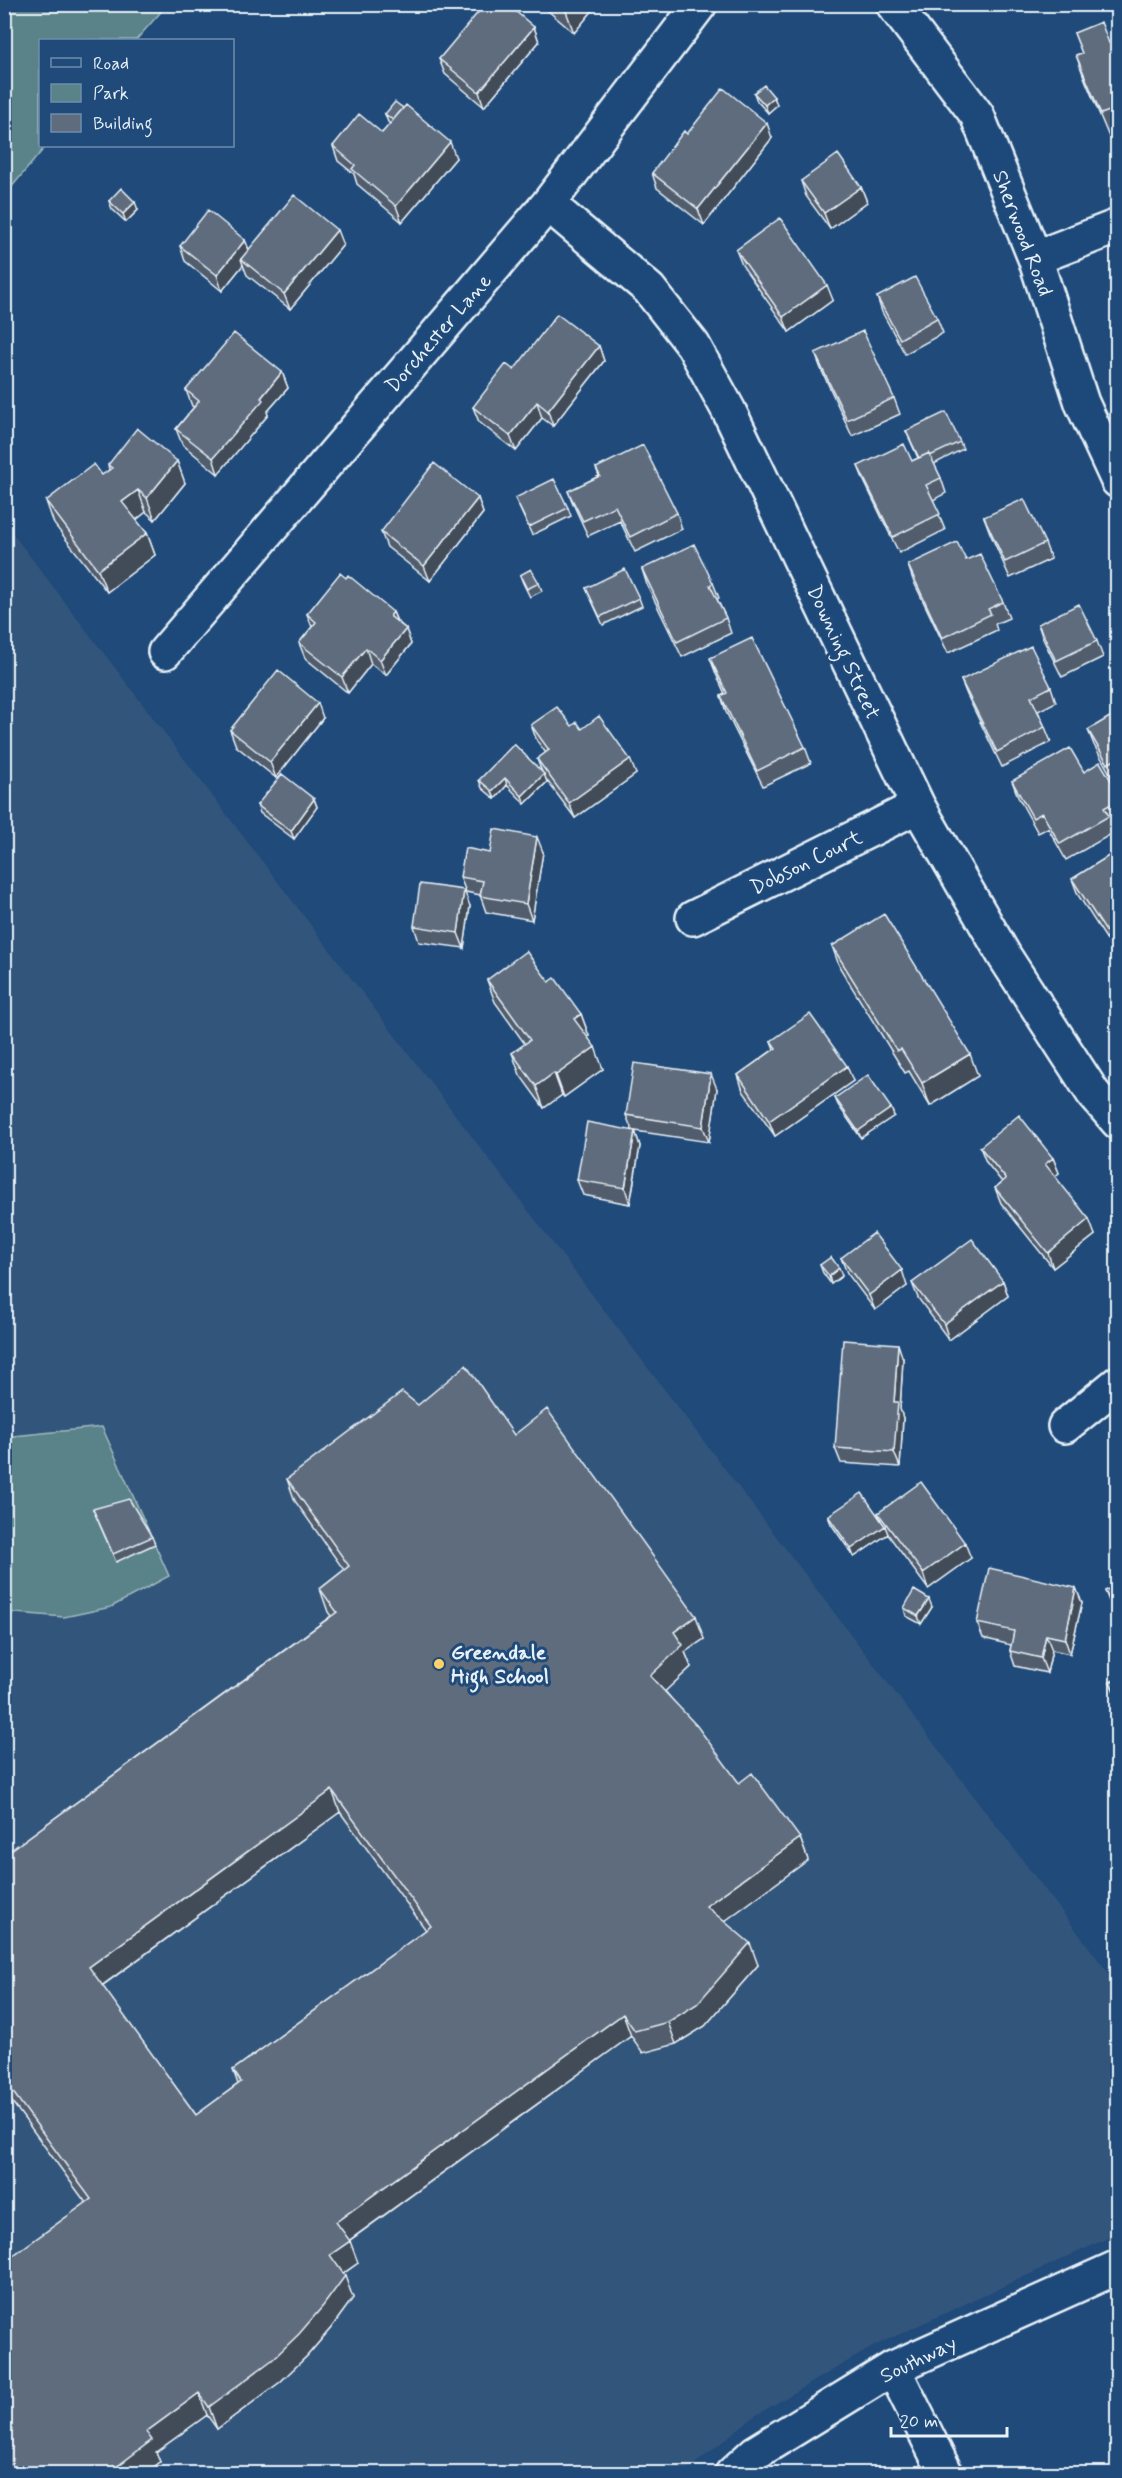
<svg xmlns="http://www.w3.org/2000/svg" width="1122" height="2478" viewBox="0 0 1122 2478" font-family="Mynerve,sans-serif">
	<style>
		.built { fill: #32547b }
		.green { fill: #5a8289; stroke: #a1bac0; stroke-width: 1.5 }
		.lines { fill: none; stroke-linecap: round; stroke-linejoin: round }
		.minor-casing { stroke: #e8f1f8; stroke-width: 38 }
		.minor { stroke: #1f4a7a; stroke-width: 33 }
		.wall { fill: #515d6c; stroke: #e8f1f8; stroke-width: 1.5; fill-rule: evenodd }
		.shaded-wall { fill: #424c58; stroke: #e8f1f8; stroke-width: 1.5 }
		.building { fill: #5e6c7e; stroke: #e8f1f8; stroke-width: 1.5; fill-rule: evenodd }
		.poi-dot { fill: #ffd166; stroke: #1f4a7a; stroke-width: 2 }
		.labels { text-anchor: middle; stroke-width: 6; stroke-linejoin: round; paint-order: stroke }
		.street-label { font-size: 21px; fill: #e8f1f8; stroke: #1f4a7a }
		.poi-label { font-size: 21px; font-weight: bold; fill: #e8f1f8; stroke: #1f4a7a; text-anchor: start }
	</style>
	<rect width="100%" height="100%" fill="#1f4a7a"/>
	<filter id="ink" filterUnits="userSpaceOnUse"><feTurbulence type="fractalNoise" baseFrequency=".0167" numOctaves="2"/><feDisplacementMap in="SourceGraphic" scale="12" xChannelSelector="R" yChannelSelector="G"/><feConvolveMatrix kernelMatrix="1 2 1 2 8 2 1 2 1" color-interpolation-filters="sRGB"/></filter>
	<g filter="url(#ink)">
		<path class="built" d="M4 522 1117 1984V2234L876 2345 753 2417 684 2473H5Z"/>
		<path class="green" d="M5 4 167 5 136 40H40V146H46L5 195Z
			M102 1427 169 1576 111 1607 64 1617 5 1612 4 1437Z"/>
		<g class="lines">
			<defs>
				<path id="minor" d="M893 4 977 115 1035 258 1082 403 1118 481
					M548 204 649 289 693 345 729 411 918 806 1005 957 1093 1093 1118 1122
					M1035 258 1118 226
					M165 652 548 204 700 4
					M693 918 918 806
					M1065 1426 1118 1383
					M893 2368 946 2474
					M732 2474 755 2453 893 2368 1118 2267"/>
			</defs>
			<use href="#minor" class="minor-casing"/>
			<use href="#minor" class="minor"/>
		</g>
		<path class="wall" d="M540 4H598L574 33Z
			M534 27 539 42 484 107 445 74 439 59Z
			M1074 33 1109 43 1118 40V133L1109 137 1084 77 1076 55 1082 53Z
			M754 93 774 97 777 105 768 113 757 101Z
			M385 114 456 158 402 222 357 184 354 174 338 161 333 146 382 133 390 124 388 122Z
			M687 134 772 138 704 225 657 188 652 173Z
			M801 181 861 187 867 202 830 229 806 196Z
			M109 201 138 210 126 222 112 209Z
			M245 240 249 250 343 245 290 309 247 275 243 265 222 291 185 261 180 246Z
			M736 250 833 300 789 332 742 265Z
			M877 297 937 318 943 333 905 354 882 312Z
			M599 346 604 361 553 426 542 418 516 451 479 422 473 407Z
			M815 353 894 398 900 414 852 436 821 369Z
			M282 372 288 388 267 412 268 415 218 474 182 444 176 429 194 407 192 406 186 390Z
			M906 431 960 442 963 449 934 464 941 478 946 493 933 500 945 530 899 553 864 481 858 466 912 461 918 458Z
			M177 461 185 483 155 520 146 512 136 520 147 533 155 555 107 592 54 524 46 501 102 475 109 470 108 465Z
			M596 468 677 513 682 529 635 552 620 521 588 536 574 506 568 491 599 476Z
			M478 498 483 513 430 581 387 547 381 532Z
			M515 498 568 508 571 516 532 535Z
			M984 517 1045 543 1051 559 1010 578 990 533Z
			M966 560 1003 602 1009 618 995 624 997 630 948 653 913 580 908 565Z
			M642 569 713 583 719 598 717 599 726 618 731 633 682 657 647 585Z
			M520 575 539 583 542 591 530 597 523 583Z
			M586 588 639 598 642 606 603 625Z
			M393 612 397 621 406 629 411 644 386 675 371 664 348 693 305 658 299 643 312 627 307 614Z
			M1038 624 1097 641 1103 657 1062 677 1043 639Z
			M710 658 805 747 811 763 763 786 726 712 721 696 725 694 716 674Z
			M961 680 1051 687 1056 702 1038 711 1045 727 1051 742 1002 767 967 695Z
			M1118 712V777L1113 779 1094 745 1088 730Z
			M323 718 276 778 236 746 230 730Z
			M531 725 572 726 582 729 636 774 575 818 545 778 547 782 525 804 507 785 495 799 482 788 479 780 542 772 537 759 546 753 537 741Z
			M1084 772 1118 792V819L1111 822 1115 832 1066 860 1048 828 1038 833 1018 797 1012 781Z
			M314 799 317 807 294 839 260 813 257 805Z
			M1118 850V957L1078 895 1072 879Z
			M543 852 532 920 486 912 480 895 466 892 460 877Z
			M470 906 464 948 419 942 414 926Z
			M832 946 978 1076 930 1106 909 1071 905 1073 840 968Z
			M487 980 549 982 581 1014 589 1036 588 1037 603 1069 564 1097 562 1095 544 1108 520 1075 512 1053 525 1044 495 1002Z
			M771 1041 853 1081 775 1136 743 1091 738 1075 774 1049Z
			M717 1089 709 1142 635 1131 640 1146 630 1204 583 1195 577 1180 632 1130 626 1115Z
			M835 1098 891 1108 894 1116 861 1138 838 1105Z
			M980 1147 1053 1158 1059 1173 1055 1176 1095 1235 1053 1268 1001 1203 995 1188 1002 1182 986 1162Z
			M841 1258 907 1286 875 1310 847 1273Z
			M820 1265 839 1268 842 1276 831 1284 823 1273Z
			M1003 1281 1008 1296 949 1340 918 1298 912 1283Z
			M903 1359 900 1409 903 1418 900 1467 841 1463 835 1448Z
			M418 1405 514 1435 704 1639 685 1652 691 1667 665 1691 739 1783 800 1838 808 1860 724 1921 758 1965 705 2026 676 2044 643 2053 631 2036 349 2241 358 2263 343 2274 353 2298 331 2328 307 2356 280 2382 217 2429 207 2415 156 2452 160 2462 145 2474H4L86 2203 4 2091V1849L7 1853 331 1616 328 1612 320 1589 344 1570 295 1501 287 1479ZM340 1812 426 1930 233 2070 238 2084 196 2115 102 1986Z
			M93 1509 152 1537 155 1544 116 1562Z
			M878 1513 971 1558 928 1589 887 1533 888 1534 854 1557 831 1524 828 1516 881 1521Z
			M1118 1584V1620L1111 1606 1105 1591Z
			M1076 1588 1082 1603 1070 1654 1052 1650 1047 1673 1015 1666 1010 1651 1011 1645 983 1638 977 1623Z
			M932 1607 921 1624 906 1616 904 1608Z
			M1118 1678V1701L1110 1682Z"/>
		<path class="shaded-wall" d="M571 4H598L574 33 566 11Z
			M534 27 539 42 484 107 479 92Z
			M774 97 777 105 768 113 765 105Z
			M767 123 772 138 704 225 698 209Z
			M450 142 456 158 402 222 396 206Z
			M861 187 867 202 830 229 824 213Z
			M135 202 138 210 126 222 123 214Z
			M337 230 343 245 290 309 284 294Z
			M245 240 251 255 241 259 243 265 222 291 217 275Z
			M827 285 833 300 789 332 783 317Z
			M599 346 604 361 553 426 548 411Z
			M282 372 288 388 267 412 268 415 218 474 213 458Z
			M537 402 542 418 516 451 510 436Z
			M177 461 185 483 155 520 147 498Z
			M138 490 146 512 131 524 122 502Z
			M478 498 483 513 430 581 424 566Z
			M147 533 155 555 107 592 98 570Z
			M393 612 399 627 390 616Z
			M406 629 411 644 386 675 380 660Z
			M366 648 371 664 348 693 342 677Z
			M318 703 323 718 276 778 270 762Z
			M630 759 636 774 575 818 569 803Z
			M544 774 547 782 525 804 522 796Z
			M505 778 507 785 495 799 492 791Z
			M314 799 317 807 294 839 291 831Z
			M537 837 543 852 532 920 526 904Z
			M464 890 470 906 464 948 458 933Z
			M581 1014 589 1036 582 1041 574 1019Z
			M595 1047 603 1069 564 1097 556 1075Z
			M970 1054 978 1076 930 1106 922 1083Z
			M847 1066 853 1081 775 1136 769 1121Z
			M554 1073 562 1095 544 1108 536 1086Z
			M711 1074 717 1089 709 1142 703 1127Z
			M891 1108 894 1116 861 1138 858 1131Z
			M635 1131 640 1146 630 1204 625 1188Z
			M1053 1158 1059 1173 1051 1179 1045 1164Z
			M1089 1219 1095 1235 1053 1268 1048 1253Z
			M839 1268 842 1276 831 1284 829 1276Z
			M902 1270 907 1286 875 1310 869 1295Z
			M1003 1281 1008 1296 949 1340 944 1324Z
			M898 1344 903 1359 900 1409 903 1418 900 1467 894 1452V1402Z
			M885 1526 888 1534 854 1557 851 1549Z
			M965 1543 971 1558 928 1589 923 1573Z
			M1076 1588 1082 1603 1070 1654 1065 1639Z
			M929 1599 932 1607 921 1624 918 1616Z
			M696 1616 704 1639 685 1652 691 1667 658 1698 650 1676 674 1632Z
			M1046 1635 1052 1650 1047 1673 1041 1658Z
			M332 1790 340 1812 97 1989 89 1967Z
			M800 1838 808 1860 714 1929 706 1906Z
			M750 1943 758 1965 705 2026 676 2044 668 2022Z
			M623 2014 631 2036 344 2244 336 2222Z
			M350 2241 358 2263 338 2277 330 2255Z
			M345 2276 353 2298 331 2328 307 2356 280 2382 217 2429 209 2407Z
			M199 2393 207 2415 156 2452 160 2462 145 2474H107L146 2432Z"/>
		<path class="building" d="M485 4H507L534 27 479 92 439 59Z
			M558 4H571L566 11Z
			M1101 22 1109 43 1118 40V108L1101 114 1076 55 1082 53 1074 33Z
			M764 85 774 97 765 105 754 93Z
			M723 88 767 123 698 209 652 173 684 131 687 134Z
			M395 102 403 108 393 120 385 114Z
			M406 105 450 142 396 206 352 169 355 165 333 146 359 114 382 133Z
			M838 154 861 187 824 213 801 181Z
			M121 188 135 202 123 214 109 201Z
			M294 195 337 230 284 294 241 259Z
			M208 210 245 240 217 275 180 246Z
			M780 218 827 285 783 317 736 250Z
			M915 277 937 318 900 339 877 297Z
			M557 314 599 346 548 411 537 402 510 436 473 407 506 364 514 370Z
			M863 331 894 398 847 420 815 353Z
			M234 333 282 372 261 398 263 400 213 458 176 429 199 401 186 390Z
			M946 412 960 442 930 456 929 453 919 458 906 431Z
			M137 428 177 461 147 498 138 490 122 502 147 533 98 570 46 501 94 464 102 475 112 468 108 465Z
			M904 444 912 461 929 453 941 478 926 485 940 514 893 537 858 466Z
			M643 445 677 513 630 537 615 506 583 521 568 491 600 476 596 468Z
			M434 463 478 498 424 566 381 532Z
			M554 479 568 508 529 527 515 498Z
			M1024 499 1045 543 1005 562 984 517Z
			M957 542 966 560 980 554 1003 602 988 609 991 614 942 638 908 565Z
			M694 544 713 583 710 585 726 618 677 642 642 569Z
			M531 569 539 583 527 589 520 575Z
			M625 569 639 598 600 617 586 588Z
			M340 573 346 578 348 575 393 612 390 616 406 629 380 660 366 648 342 677 299 643 316 622 307 614Z
			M1079 604 1097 641 1056 661 1038 624Z
			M752 638 805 747 757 771 721 696 727 693 710 658Z
			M1031 646 1051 687 1031 697 1045 727 997 752 961 680Z
			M278 670 318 703 270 762 230 730Z
			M557 707 572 726 577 722 582 729 599 716 630 759 569 803 537 759 549 750 531 725Z
			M1118 712V758L1108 764 1088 730Z
			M514 744 544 774 522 796 505 778 492 791 479 780Z
			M1070 748 1084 772 1100 762 1118 792V800L1104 808 1109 816 1060 844 1042 813 1033 818 1012 781Z
			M282 774 314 799 291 831 257 805Z
			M494 829 537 837 526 904 480 896 483 881 460 877 465 848 490 853Z
			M1118 850V950L1072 879Z
			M420 884 464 890 458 933 414 926Z
			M884 914 970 1054 922 1083 901 1049 897 1051 832 946Z
			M526 951 549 982 555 978 581 1014 574 1019 595 1047 556 1075 554 1073 536 1086 512 1053 530 1040 487 980Z
			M810 1014 847 1066 769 1121 738 1075 776 1048 771 1041Z
			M634 1063 711 1074 703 1127 626 1115Z
			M868 1075 891 1108 858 1131 835 1098Z
			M1019 1115 1053 1158 1045 1164 1089 1219 1048 1253 995 1188 1006 1179 980 1147Z
			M587 1122 635 1131 625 1188 577 1180Z
			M874 1233 902 1270 869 1295 841 1258Z
			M972 1239 1003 1281 944 1324 912 1283Z
			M831 1257 839 1268 829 1276 820 1265Z
			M843 1340 898 1344 894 1402H898L894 1452 835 1448Z
			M466 1365 514 1435 547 1409 696 1616 674 1632 683 1645 650 1676 697 1726 739 1783 752 1773 800 1838 706 1906 750 1943 697 2004 668 2022 635 2031 623 2014 336 2222 350 2241 330 2255 345 2276 323 2306 299 2334 272 2360 209 2407 199 2393 146 2432 152 2440 107 2474H4V2262L91 2199 4 2080V1849L7 1853 337 1612 320 1589 349 1566 287 1479 402 1392 418 1405ZM332 1790 431 1926 233 2070 241 2082 196 2115 89 1967Z
			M921 1482 965 1543 923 1573 878 1513Z
			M862 1493 885 1526 851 1549 828 1516Z
			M129 1499 152 1537 113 1554 93 1509Z
			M989 1568 1076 1588 1065 1639 1046 1635 1041 1658 1010 1651 1014 1631 977 1623Z
			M1118 1584V1615L1105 1591Z
			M914 1590 929 1599 918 1616 904 1608Z
			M1118 1678V1697L1110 1682Z"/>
	</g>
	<circle class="poi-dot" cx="439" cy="1664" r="6"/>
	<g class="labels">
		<g class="street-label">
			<text transform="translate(1023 233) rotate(69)" y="7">Sherwood Road</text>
			<text transform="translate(438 333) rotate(-49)" y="7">Dorchester Lane</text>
			<text transform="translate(844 652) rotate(65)" y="7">Downing Street</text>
			<text transform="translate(806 862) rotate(-26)" y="7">Dobson Court</text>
			<text transform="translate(918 2359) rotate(-26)" y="7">Southway</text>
		</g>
		<g class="poi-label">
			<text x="451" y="1659">Greendale<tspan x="451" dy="24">High School</tspan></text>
		</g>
	</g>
	<rect width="1122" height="2478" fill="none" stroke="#1f4a7a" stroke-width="24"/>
	<rect x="12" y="12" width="1098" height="2454" fill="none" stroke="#e8f1f8" stroke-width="2" filter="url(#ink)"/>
	<rect x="39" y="39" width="195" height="108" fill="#1f4a7a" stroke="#6f8dac" stroke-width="1.5"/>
	<rect x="51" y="58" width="30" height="9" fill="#1f4a7a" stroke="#6f8dac" stroke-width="1.5"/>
	<text x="93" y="69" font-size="18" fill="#e8f1f8">Road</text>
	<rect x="51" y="84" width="30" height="18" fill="#5a8289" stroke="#6f8dac" stroke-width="1.5"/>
	<text x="93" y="99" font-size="18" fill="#e8f1f8">Park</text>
	<rect x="51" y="114" width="30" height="18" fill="#5e6c7e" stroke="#6f8dac" stroke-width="1.5"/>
	<text x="93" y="129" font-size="18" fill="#e8f1f8">Building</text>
	<path d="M891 2427v9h116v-9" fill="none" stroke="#e8f1f8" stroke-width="3"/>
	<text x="900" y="2427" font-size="18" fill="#e8f1f8" stroke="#1f4a7a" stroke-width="4.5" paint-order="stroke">20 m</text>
</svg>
